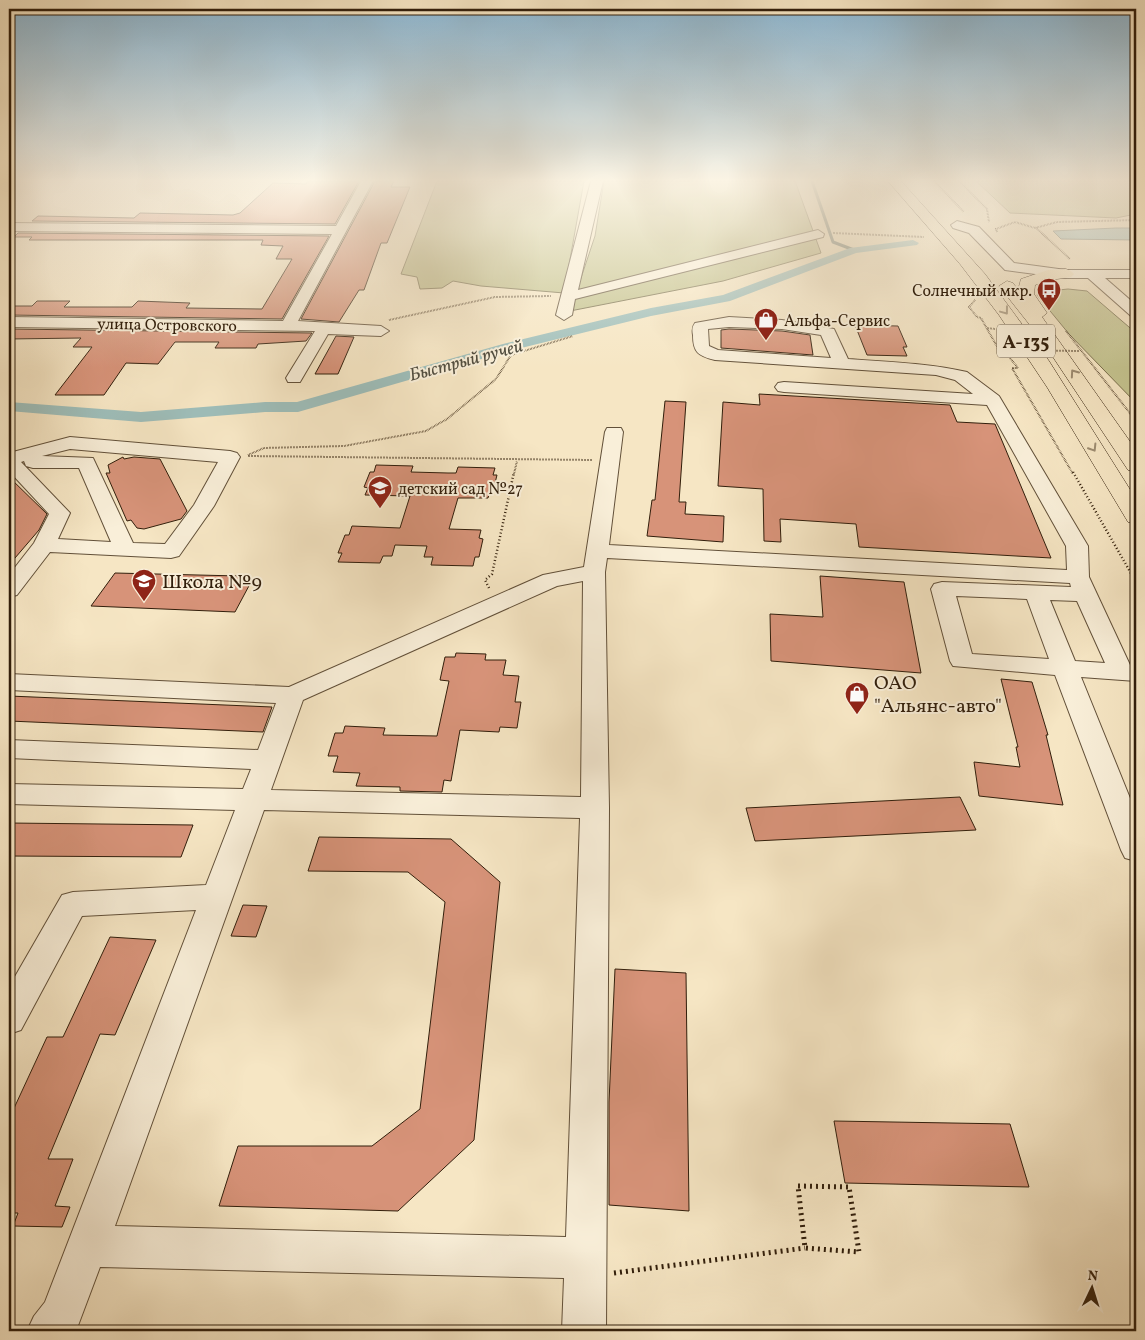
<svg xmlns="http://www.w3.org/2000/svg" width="1145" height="1340" viewBox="0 0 1145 1340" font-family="Vollkorn,serif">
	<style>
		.green { fill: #c4c38f; stroke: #7a704d }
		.water { fill: #9ebeba; stroke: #727e74 }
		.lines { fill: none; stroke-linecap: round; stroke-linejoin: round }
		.stream { stroke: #727e74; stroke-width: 3 }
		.canal { fill: #9ebeba; fill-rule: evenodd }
		.building { fill: #d79379; stroke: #311e0b }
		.minor-casing { stroke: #625039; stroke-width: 2 }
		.highway-casing { stroke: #311e0b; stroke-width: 1 }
		.path-far2 { stroke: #311e0b; stroke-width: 2; stroke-dasharray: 0.5 1; stroke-linecap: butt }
		.path-far1 { stroke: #311e0b; stroke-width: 2.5; stroke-dasharray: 1 2.5; stroke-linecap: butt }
		.path { stroke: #311e0b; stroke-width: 5; stroke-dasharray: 2 4; stroke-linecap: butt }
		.minor { fill: #f9efd9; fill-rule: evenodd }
		.highway { fill: #f6e6c4; fill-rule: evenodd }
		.path-bridge { stroke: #311e0b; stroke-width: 2; stroke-dasharray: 0.5 1; stroke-linecap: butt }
		.oneway { stroke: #9d8c71 }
		.labels { text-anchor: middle; stroke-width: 4; stroke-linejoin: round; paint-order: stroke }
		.far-poi-label { font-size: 16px; fill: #311e0b; stroke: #f9efd9; text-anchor: start }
		.far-street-label { font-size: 16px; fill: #311e0b; stroke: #f9efd9 }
		.far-water-label { font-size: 18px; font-style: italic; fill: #524e40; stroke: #f9efd9 }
		.shield { fill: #f9efd9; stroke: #6d5d49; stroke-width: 1 }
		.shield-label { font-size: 19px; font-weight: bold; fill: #311e0b }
		.poi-label { font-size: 20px; fill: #311e0b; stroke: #f9efd9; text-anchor: start }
	</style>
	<rect width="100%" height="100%" fill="#f6e6c4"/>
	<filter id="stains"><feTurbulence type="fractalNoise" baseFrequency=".004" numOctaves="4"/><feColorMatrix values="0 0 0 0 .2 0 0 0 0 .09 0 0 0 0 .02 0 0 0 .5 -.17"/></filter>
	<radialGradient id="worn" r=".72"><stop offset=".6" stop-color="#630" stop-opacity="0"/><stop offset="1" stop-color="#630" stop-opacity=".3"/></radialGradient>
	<path class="green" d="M437 181H584L564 293 481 286 453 281 442 288 420 289 417 277 401 274Z
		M604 181H795L821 253 723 281 570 311 595 236Z
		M976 181H1136V214L1116 218 1010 213Z
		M1068 289 1087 291 1136 333V403L1069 334 1037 295 1039 292Z"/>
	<path class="water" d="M1116 228H1136V240L1061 239 1053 231Z"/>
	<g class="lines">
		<path class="stream" d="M812 181 833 242 854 250"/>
		<path class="canal" d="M913 240 919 243 917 245 856 253 730 301 651 316 513 350 298 412H265L141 422 9 411V402L141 412 265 402H297L503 344 651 308 723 295 850 248Z"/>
	</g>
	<path class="building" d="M308 181H359L335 224 32 221 38 216 134 218 140 213 233 215 240 213 273 183 306 184Z
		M375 181H394L391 187H410L387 243H381L364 290H359L339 322 301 319Z
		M18 233 329 236 282 319 9 315V306H32L37 301H70L64 307H132L138 301 190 303 186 308 262 309 292 259H276L283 246 261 245 263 240H29L32 237H14Z
		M855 325 898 326 907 347H903L907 356 867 355Z
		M9 329 312 333 306 341 258 344 256 348H215L219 342H175L158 364 126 363 104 395H55L92 347H73L81 338 9 339Z
		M729 329 782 331 810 335 813 355 721 348V330Z
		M336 336 354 337 338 374H315Z
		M759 394 950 405 957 422 995 424 1051 558 859 547 856 524 780 519 781 542 764 541 763 489 718 486 723 402 760 405Z
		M665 401 686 402 679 502H686L685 514 724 516 723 542 647 536 652 500H655Z
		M123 457 124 459 134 457 160 459 187 511 181 519 144 529 137 528 131 520 127 521 106 473H110L108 465Z
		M376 465 413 466 411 472 448 473H456L458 467 495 468 493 475H497L493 491H490L488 498H458L449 529 481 530 479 538 483 539 479 557H475L473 566 431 565 433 557H424L427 546 395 545 392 556H383L380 563 338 562 342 553H338L345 535H349L352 526 400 528 410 496 365 495 368 488 364 487 370 472H374Z
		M9 477 47 514 39 530 9 565Z
		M115 573 239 576 238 578 251 579 249 582H251L235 612 91 606Z
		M820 576 904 582 921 673 771 661 770 614 823 617Z
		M456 653 486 654 485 660H506L503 675 519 676 515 702H521L517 728 500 727 499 732 460 730 451 781 444 780 442 792 400 791V787L356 786 360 773 333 772 338 756H328L335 733H343L345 726 385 728 383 735 437 736 449 681 440 680 445 657H455Z
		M1001 679 1032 682 1048 735H1046L1063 805 979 796 974 762 1020 767 1016 747H1018Z
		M9 696 272 707 263 732 9 721Z
		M960 797 976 830 755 841 746 808Z
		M9 823 193 825 181 857 9 856Z
		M319 837 451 839 500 882 474 1140 398 1211 219 1206 238 1146H372L420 1109 445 902 408 872 308 871Z
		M243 905 267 906 256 937 231 936Z
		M110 937 156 940 115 1035 100 1034 48 1159H73L55 1206 70 1207 62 1227 13 1226 18 1213H9V1119L47 1037H63Z
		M615 969 686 973 689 1211 609 1205V1102Z
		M834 1121 1010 1124 1029 1187 845 1183Z"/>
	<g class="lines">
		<defs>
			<path id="minor" d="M361 181H373L298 321 381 326 389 331 381 336 328 334 300 382H288L286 378 315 331 9 327V317L283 321 332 234 9 231V223L336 226Z
				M591 181H603L578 290 818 230 824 234 823 237 575 299 572 315 564 320 556 315Z
				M957 221 979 227 1014 263 1066 270H1136V278H1105L1136 305V317L1131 316 1088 278H1066L1005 270 969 233 953 228 951 225Z
				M729 317 782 320 834 329 848 359C888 362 928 363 967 372L999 396 1088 546 1089 577 1130 665H1136V681L1081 677 1136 813V861L1125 858 1121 850 1055 675 953 666 950 661 931 589 934 584 942 582 1071 587 1070 583 607 558 605 572 609 808 606 1331H562L564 1278 100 1267 76 1331H27L34 1316 45 1302 196 910 82 916 21 1030 9 1034V987L62 895 73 892 206 885 235 810 9 804V784L243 789 251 769 9 758V740L258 750 276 703 9 690V674L289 687 543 575 584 567 605 432 607 428H621L623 432 609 545 1067 570 1066 546 987 405 784 392 778 391 775 387 778 383 784 382 973 394 955 380 936 375 715 360C698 356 693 352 693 335 692 330 692 327 695 323ZM729 327 782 329 821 335 831 358 718 350 709 346 708 329ZM583 581 581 797 271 790 303 700 557 586ZM956 596 1027 599 1049 659 972 654ZM1050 600 1077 601 1105 663 1075 661ZM264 810 580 818 566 1237 115 1226Z
				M70 437 230 451 237 453 240 457 214 506 179 556 171 558 50 552 17 595 9 597V575L34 543 49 514 9 471V453ZM70 449 218 462 194 505 165 544 133 543 93 458 42 456ZM24 461 26 466 33 468H79L111 542 58 539 70 513 21 462Z"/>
			<path id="highway" d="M888 181H901L985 274 1049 361 1136 499V524L1128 522 1047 387 999 315 960 264Z
				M1066 269 1071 271 1074 274 1071 277 1050 280 1035 285 1034 294 1047 313 1042 317 1136 450V471L1128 470 1041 339 999 286 1007 281 1013 283 1018 290 1021 279 1048 270Z"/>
		</defs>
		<use href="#minor" class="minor-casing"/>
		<use href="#highway" class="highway-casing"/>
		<path class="path-far2" d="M934 181 964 212
			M959 181 987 209 989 222
			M1036 228 1070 259
			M997 232 996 229 1015 222 1035 228 1057 222 1136 220
			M833 233 924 237
			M975 300 969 307 977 317 981 318 999 350
			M389 320 495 297 551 296
			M987 328 995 329
			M1066 331 1136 421
			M1005 344 1002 348 1018 368H1012L1073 474
			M248 455 264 448 344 446 426 431 447 419 496 379 511 355 573 336
			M248 456 592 460
			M514 474 517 461"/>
		<path class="path-far1" d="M1073 472 1136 582
			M489 588 485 580 492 574 514 472"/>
		<path class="path" d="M798 1186 849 1187 859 1252 805 1248Z
			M614 1273 805 1248"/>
		<use href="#minor" class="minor"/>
		<use href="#highway" class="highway"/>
		<path class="path-bridge" d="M999 350 1080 351"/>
	</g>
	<defs><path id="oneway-chevron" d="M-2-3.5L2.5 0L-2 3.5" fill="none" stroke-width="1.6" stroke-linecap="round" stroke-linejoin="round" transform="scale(1.25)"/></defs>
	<g class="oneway">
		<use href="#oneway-chevron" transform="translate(1005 311) rotate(53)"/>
		<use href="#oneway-chevron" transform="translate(1074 373) rotate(-125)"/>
		<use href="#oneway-chevron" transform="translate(1093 448) rotate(58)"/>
	</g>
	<linearGradient id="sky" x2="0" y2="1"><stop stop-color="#8ab8d6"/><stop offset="0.49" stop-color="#fbf4e4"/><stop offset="1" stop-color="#fbf4e4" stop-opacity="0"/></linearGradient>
	<rect width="1145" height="368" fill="url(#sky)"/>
	<defs>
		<symbol id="bus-pin" viewBox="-11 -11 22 30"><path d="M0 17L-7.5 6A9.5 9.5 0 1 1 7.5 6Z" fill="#8f2418" stroke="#f9efd9"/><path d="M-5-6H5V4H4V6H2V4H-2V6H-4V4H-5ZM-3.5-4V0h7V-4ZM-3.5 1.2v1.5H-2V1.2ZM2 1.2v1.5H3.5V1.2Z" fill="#fff"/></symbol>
		<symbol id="shop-pin" viewBox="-11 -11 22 30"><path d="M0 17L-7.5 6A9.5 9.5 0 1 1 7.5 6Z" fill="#8f2418" stroke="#f9efd9"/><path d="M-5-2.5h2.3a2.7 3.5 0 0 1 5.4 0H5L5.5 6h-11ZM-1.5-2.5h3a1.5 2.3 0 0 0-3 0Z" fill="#fff"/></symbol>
		<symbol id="school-pin" viewBox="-11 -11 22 30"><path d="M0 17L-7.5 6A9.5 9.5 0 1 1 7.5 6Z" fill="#8f2418" stroke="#f9efd9"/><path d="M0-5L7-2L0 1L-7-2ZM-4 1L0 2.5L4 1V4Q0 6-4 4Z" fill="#fff"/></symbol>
	</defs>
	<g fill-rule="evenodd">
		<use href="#bus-pin" x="1035" y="276" width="28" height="38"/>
		<use href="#shop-pin" x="752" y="306" width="28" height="38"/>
		<use href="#school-pin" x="366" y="474" width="28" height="38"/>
		<use href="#school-pin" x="130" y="567" width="28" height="38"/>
		<use href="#shop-pin" x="843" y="680" width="28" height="38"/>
	</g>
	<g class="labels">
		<g class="far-poi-label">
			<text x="1032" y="296" text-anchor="end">Солнечный мкр.</text>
			<text x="784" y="326">Альфа-Сервис</text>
			<text x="398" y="494">детский сад №27</text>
		</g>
		<g class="far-street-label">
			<text transform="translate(167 324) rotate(1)" y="6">улица Островского</text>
		</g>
		<g class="far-water-label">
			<text transform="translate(466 360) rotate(-15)" y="6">Быстрый ручей</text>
		</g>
		<rect class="shield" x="997" y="324.5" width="58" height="33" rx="4"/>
		<g class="shield-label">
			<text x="1026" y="348">А-135</text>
		</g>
		<g class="poi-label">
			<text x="162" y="588">Школа №9</text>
			<text x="874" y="689">ОАО<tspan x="874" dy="23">"Альянс-авто"</tspan></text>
		</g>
	</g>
	<rect width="1145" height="1340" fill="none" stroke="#f6e6c4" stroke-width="30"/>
	<rect x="10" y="10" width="1125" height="1320" fill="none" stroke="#311e0b" stroke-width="2.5"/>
	<rect x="15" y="15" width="1115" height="1310" fill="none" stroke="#311e0b"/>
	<g transform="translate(1092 1288) rotate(4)" stroke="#f9efd9" stroke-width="4" paint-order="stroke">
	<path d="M0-4L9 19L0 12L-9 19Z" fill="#311e0b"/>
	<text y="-8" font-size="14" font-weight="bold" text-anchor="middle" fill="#311e0b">N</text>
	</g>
	<rect width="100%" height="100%" filter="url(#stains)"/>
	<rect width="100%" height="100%" fill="url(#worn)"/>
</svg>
